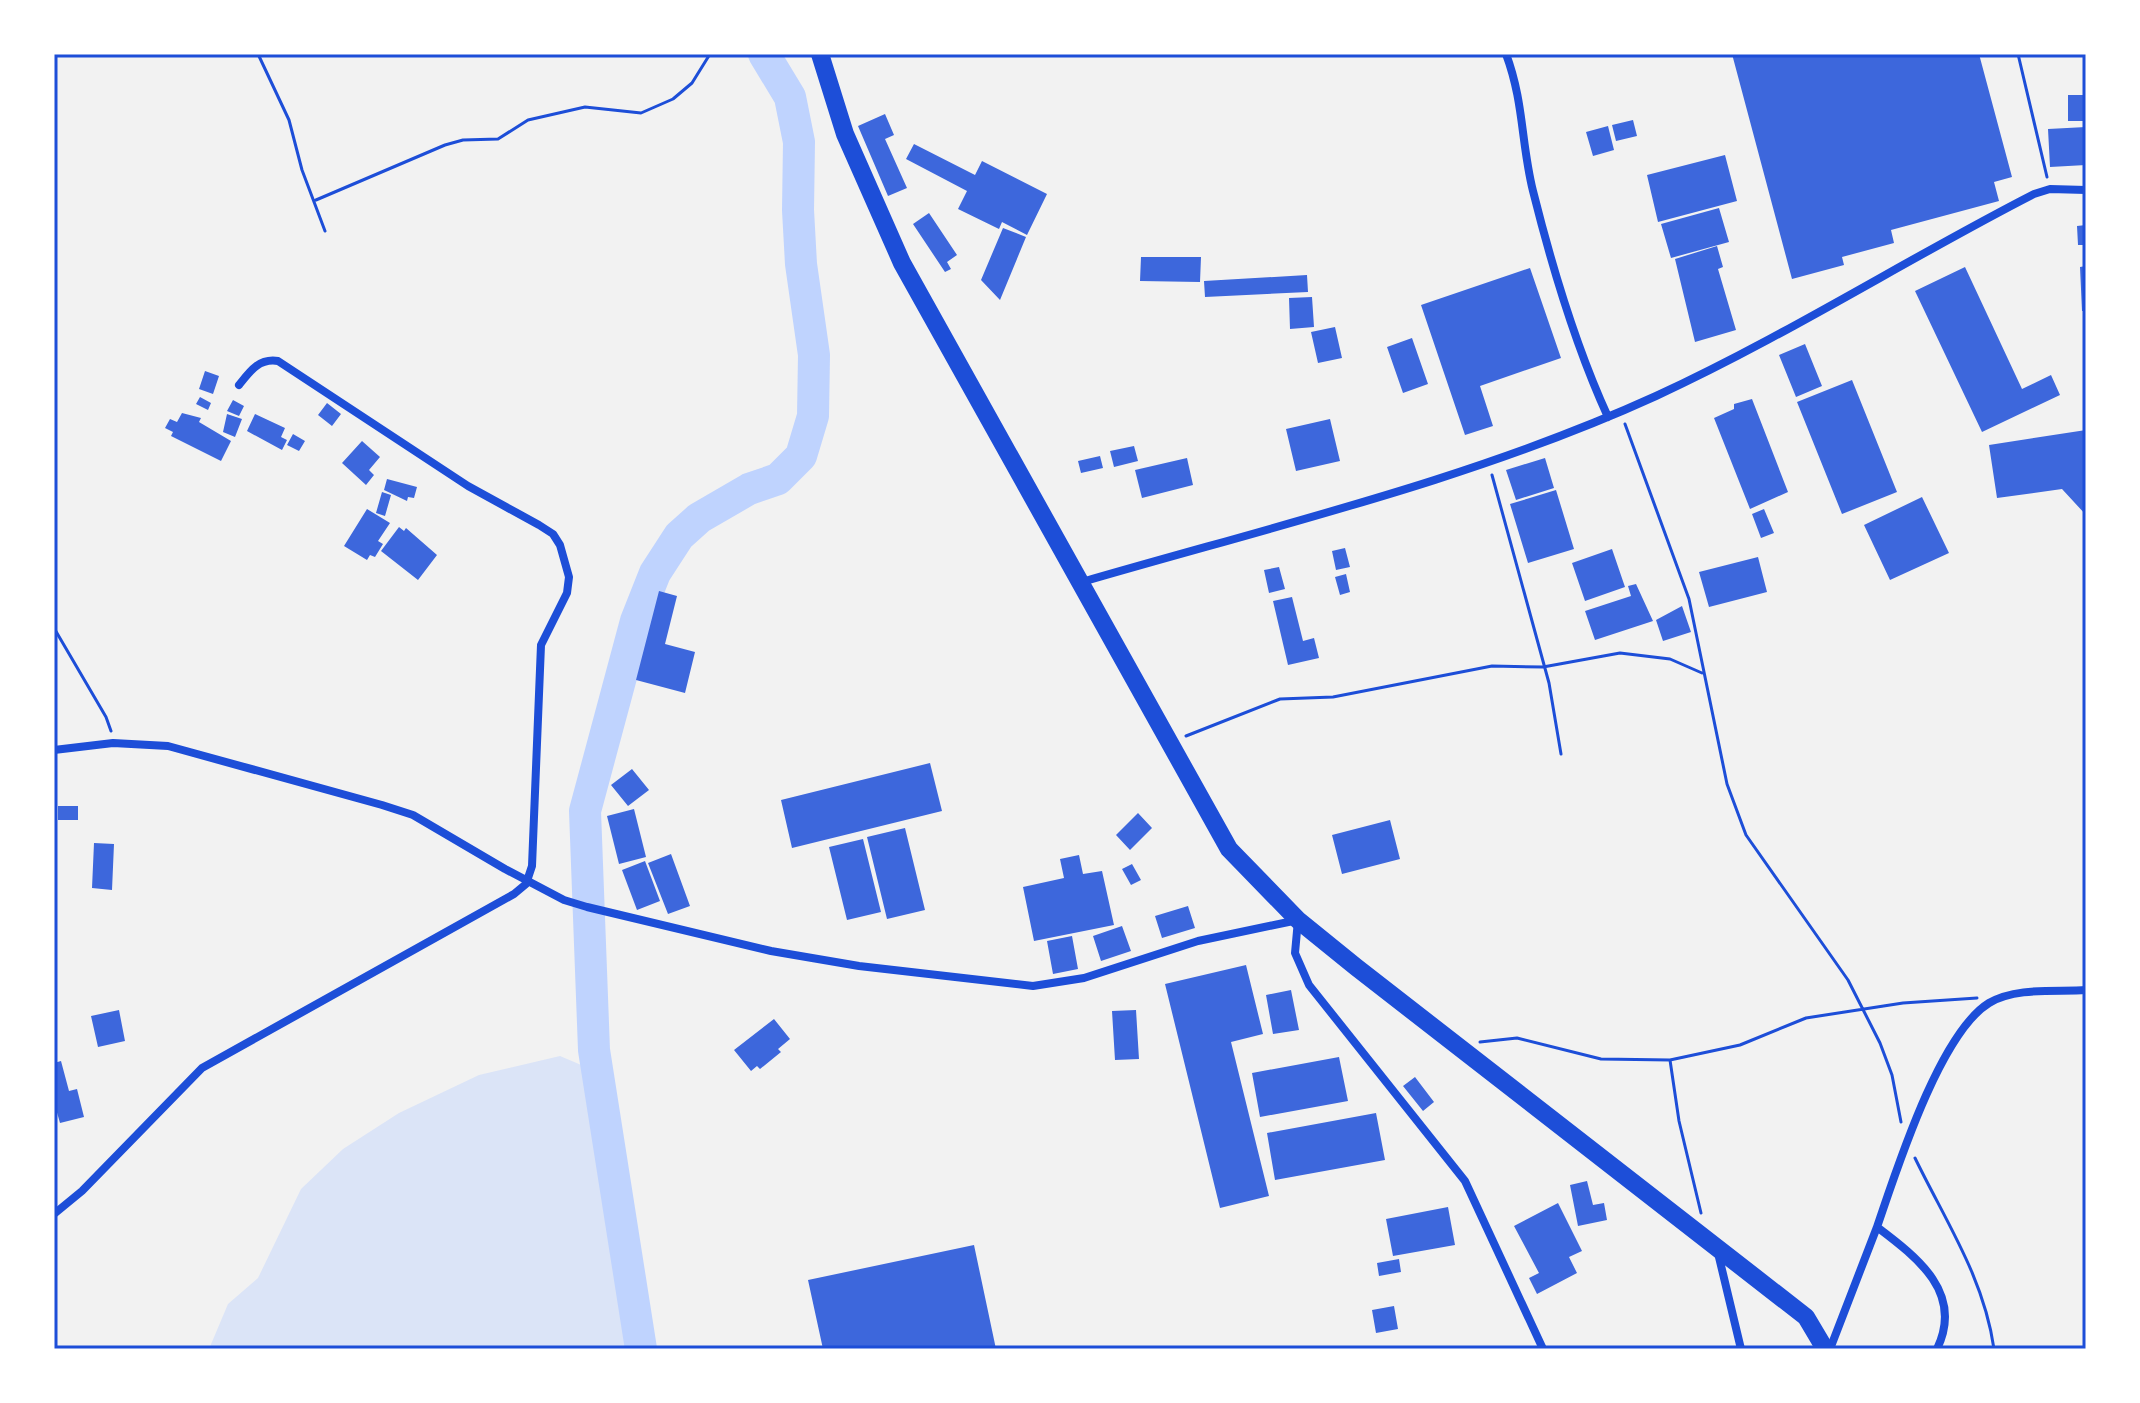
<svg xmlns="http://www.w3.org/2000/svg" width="2140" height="1403" viewBox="0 0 2140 1403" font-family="Signika,sans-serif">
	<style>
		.green { fill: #dbe4f7 }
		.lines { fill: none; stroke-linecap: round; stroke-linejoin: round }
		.river { stroke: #bfd3fe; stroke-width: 32 }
		.building { fill: #3d67dc }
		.path { stroke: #1d4ed8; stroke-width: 3 }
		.minor { stroke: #1d4ed8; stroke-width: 8 }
		.trunk { stroke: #1d4ed8; stroke-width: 18 }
		.neatline { fill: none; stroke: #1d4ed8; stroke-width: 3 }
	</style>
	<rect width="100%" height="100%" fill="#f2f2f2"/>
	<path class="green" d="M560 1056 593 1070 606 1203 630 1349H209L228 1304 258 1278 301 1189 343 1149 399 1113 479 1075Z"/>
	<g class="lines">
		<path class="river" d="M641 1349 594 1050 585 811 636 621 655 573 679 536 699 518 749 489 778 479 801 456 813 416 814 355 801 264 798 210 799 142 790 97 764 54"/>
	</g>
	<path class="building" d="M1732 54H1979L2012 177 1994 182 1999 201 1891 230 1894 243 1842 257 1844 265 1792 279Z
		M2068 95H2086V121H2068Z
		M885 114 894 135 885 139 907 188 888 196 858 126Z
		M1633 120 1637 136 1616 141 1612 125Z
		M1608 126 1614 150 1593 156 1586 132Z
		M2086 127V165L2050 167 2048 129Z
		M914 144 975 175 982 161 1047 194 1027 235 1002 222 999 229 958 209 967 191 906 159Z
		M1725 155 1737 201 1658 222 1647 175Z
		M1719 208 1729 242 1671 258 1661 224Z
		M929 213 957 255 947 262 951 269 945 272 913 224Z
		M2086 225V245H2078L2077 226Z
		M1003 228 1026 237 1000 300 981 280Z
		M1717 246 1723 267 1718 269 1736 330 1695 342 1675 259Z
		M1141 257H1201L1200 282 1140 281Z
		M2086 266V311H2082L2080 267Z
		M1965 267 2022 389 2051 375 2060 395 1982 432 1915 291Z
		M1530 268 1561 358 1480 386 1493 426 1465 435 1421 305Z
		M1307 275 1308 292 1205 297 1204 281Z
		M1312 297 1314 327 1290 329 1289 298Z
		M1335 327 1342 358 1318 363 1311 332Z
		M1412 338 1428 384 1403 393 1387 347Z
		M1805 344 1822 386 1796 397 1779 355Z
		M205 371 219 376 213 394 199 389Z
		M1852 380 1897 492 1842 514 1797 402Z
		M200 397 211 403 208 410 196 404Z
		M1752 399 1788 492 1750 509 1714 418 1734 409V404Z
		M233 400 244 406 239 416 227 411Z
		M327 403 341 414 332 426 318 415Z
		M182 413 201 418 199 422 231 441 221 461 171 436 173 432 165 428 170 419 177 422Z
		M227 414 242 419 235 437 223 432Z
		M255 414 285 428 281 437 287 440 282 450 247 431Z
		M1330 419 1340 461 1296 471 1286 429Z
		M2086 430V515L2062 489 1997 498 1989 445Z
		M293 434 305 441 299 451 287 445Z
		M362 441 380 457 369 470 374 475 366 485 342 463Z
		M1134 446 1138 461 1114 467 1110 451Z
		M1100 456 1103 468 1081 473 1078 461Z
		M1187 458 1193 485 1142 498 1135 470Z
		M1545 458 1554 488 1516 500 1506 470Z
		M387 479 417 487 414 498 408 497 407 501 384 490Z
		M1556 490 1574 549 1528 563 1510 504Z
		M382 492 391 495 385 516 376 513Z
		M1922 497 1949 553 1890 580 1864 525Z
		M367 509 390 523 378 541 383 544 375 557 370 555 367 560 344 546Z
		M1764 509 1774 533 1761 538 1752 514Z
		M399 527 404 531 406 528 437 555 418 580 381 551Z
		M1345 548 1350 567 1336 570 1332 551Z
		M1612 549 1625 587 1585 601 1572 563Z
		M1758 557 1767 592 1709 607 1699 572Z
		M1279 567 1285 589 1269 593 1264 570Z
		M1346 574 1350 592 1340 595 1335 577Z
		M1636 584 1653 621 1595 640 1585 611 1631 596 1628 586Z
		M659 591 677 596 665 644 695 652 685 693 636 680Z
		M1292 597 1303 641 1314 638 1319 658 1288 665 1273 601Z
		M1682 606 1691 632 1663 641 1656 620Z
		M930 763 942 811 792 848 781 800Z
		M632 769 649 790 628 806 611 785Z
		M58 806H78V820H58Z
		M634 809 646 857 619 864 607 816Z
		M1138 813 1152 828 1130 850 1116 835Z
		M1390 820 1400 859 1342 874 1332 835Z
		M905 828 925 910 887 919 867 837Z
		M863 839 881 912 847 920 829 847Z
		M94 843 114 844 112 890 92 888Z
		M671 854 690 906 668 914 648 863Z
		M1079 855 1083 874 1102 871 1114 925 1034 941 1023 887 1064 878 1060 859Z
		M645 861 660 901 637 910 622 870Z
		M1132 864 1141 880 1131 885 1122 869Z
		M1188 906 1195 928 1162 938 1155 916Z
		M1122 926 1131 951 1101 961 1093 936Z
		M1072 936 1078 969 1053 974 1047 941Z
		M1246 965 1263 1034 1231 1042 1269 1196 1220 1208 1165 984Z
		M1291 990 1299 1030 1273 1034 1266 995Z
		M119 1010 125 1041 98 1047 91 1016Z
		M1136 1010 1139 1059 1115 1060 1112 1011Z
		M774 1019 790 1039 778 1049 781 1052 760 1069 757 1066 751 1071 734 1050Z
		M1339 1057 1348 1101 1260 1117 1252 1073Z
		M61 1061 69 1091 77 1089 84 1117 60 1123 54 1102V1063Z
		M1415 1077 1434 1102 1423 1111 1403 1086Z
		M1376 1113 1385 1160 1275 1180 1267 1133Z
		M1587 1181 1593 1205 1604 1203 1607 1220 1578 1226 1570 1185Z
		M1558 1203 1582 1251 1569 1257 1577 1273 1537 1294 1529 1278 1539 1273 1514 1226Z
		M1448 1207 1455 1245 1393 1256 1386 1219Z
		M974 1245 996 1349H823L808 1280Z
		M1399 1259 1401 1272 1379 1276 1377 1263Z
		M1394 1306 1398 1329 1376 1333 1372 1310Z"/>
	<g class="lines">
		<path class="path" d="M258 54 289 120 302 170 325 231
			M2018 54 2047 177
			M316 200 445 145 463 140 498 139 528 120 585 107 641 113 673 99 692 83 710 54
			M1625 424 1689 599 1727 784 1746 835 1848 980 1880 1043 1892 1075 1901 1122
			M1492 475 1549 683 1561 754
			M54 628 106 717 111 731
			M1186 736 1280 699 1333 697 1492 666 1543 667 1620 653 1670 659 1702 673
			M1480 1042 1517 1038 1601 1059 1670 1060 1740 1045 1806 1018 1903 1003 1977 998
			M1670 1060 1679 1121 1701 1213
			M1915 1158C1946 1222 1984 1278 1994 1349"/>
		<path class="minor" d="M1506 54C1524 102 1521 143 1533 191 1552 267 1575 345 1608 417
			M1082 582C1274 526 1474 479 1656 396 1786 336 1907 259 2034 194L2050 189 2086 190
			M54 750 113 743 168 746 382 805 413 815 505 869 564 900 587 907 771 951 859 966 1033 986 1084 978 1198 941 1298 920 1295 953 1309 985 1465 1181 1543 1349
			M54 1214 82 1191 202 1068 514 894 526 884 532 866 541 645 567 593 569 577 560 545 553 534 539 525 468 486 278 361C259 358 250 371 239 385
			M1718 1253 1741 1349
			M1830 1349 1877 1227
			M1937 1349C1964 1293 1918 1258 1877 1227 1896 1172 1939 1034 1989 1003 2016 987 2056 992 2086 990"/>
		<path class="trunk" d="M820 54 845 134 902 263 1229 849 1298 920 1356 967 1806 1317 1825 1349"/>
	</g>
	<rect width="2140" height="1403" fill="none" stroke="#ffffff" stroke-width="112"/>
	<rect x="56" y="56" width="2028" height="1291" class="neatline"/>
</svg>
